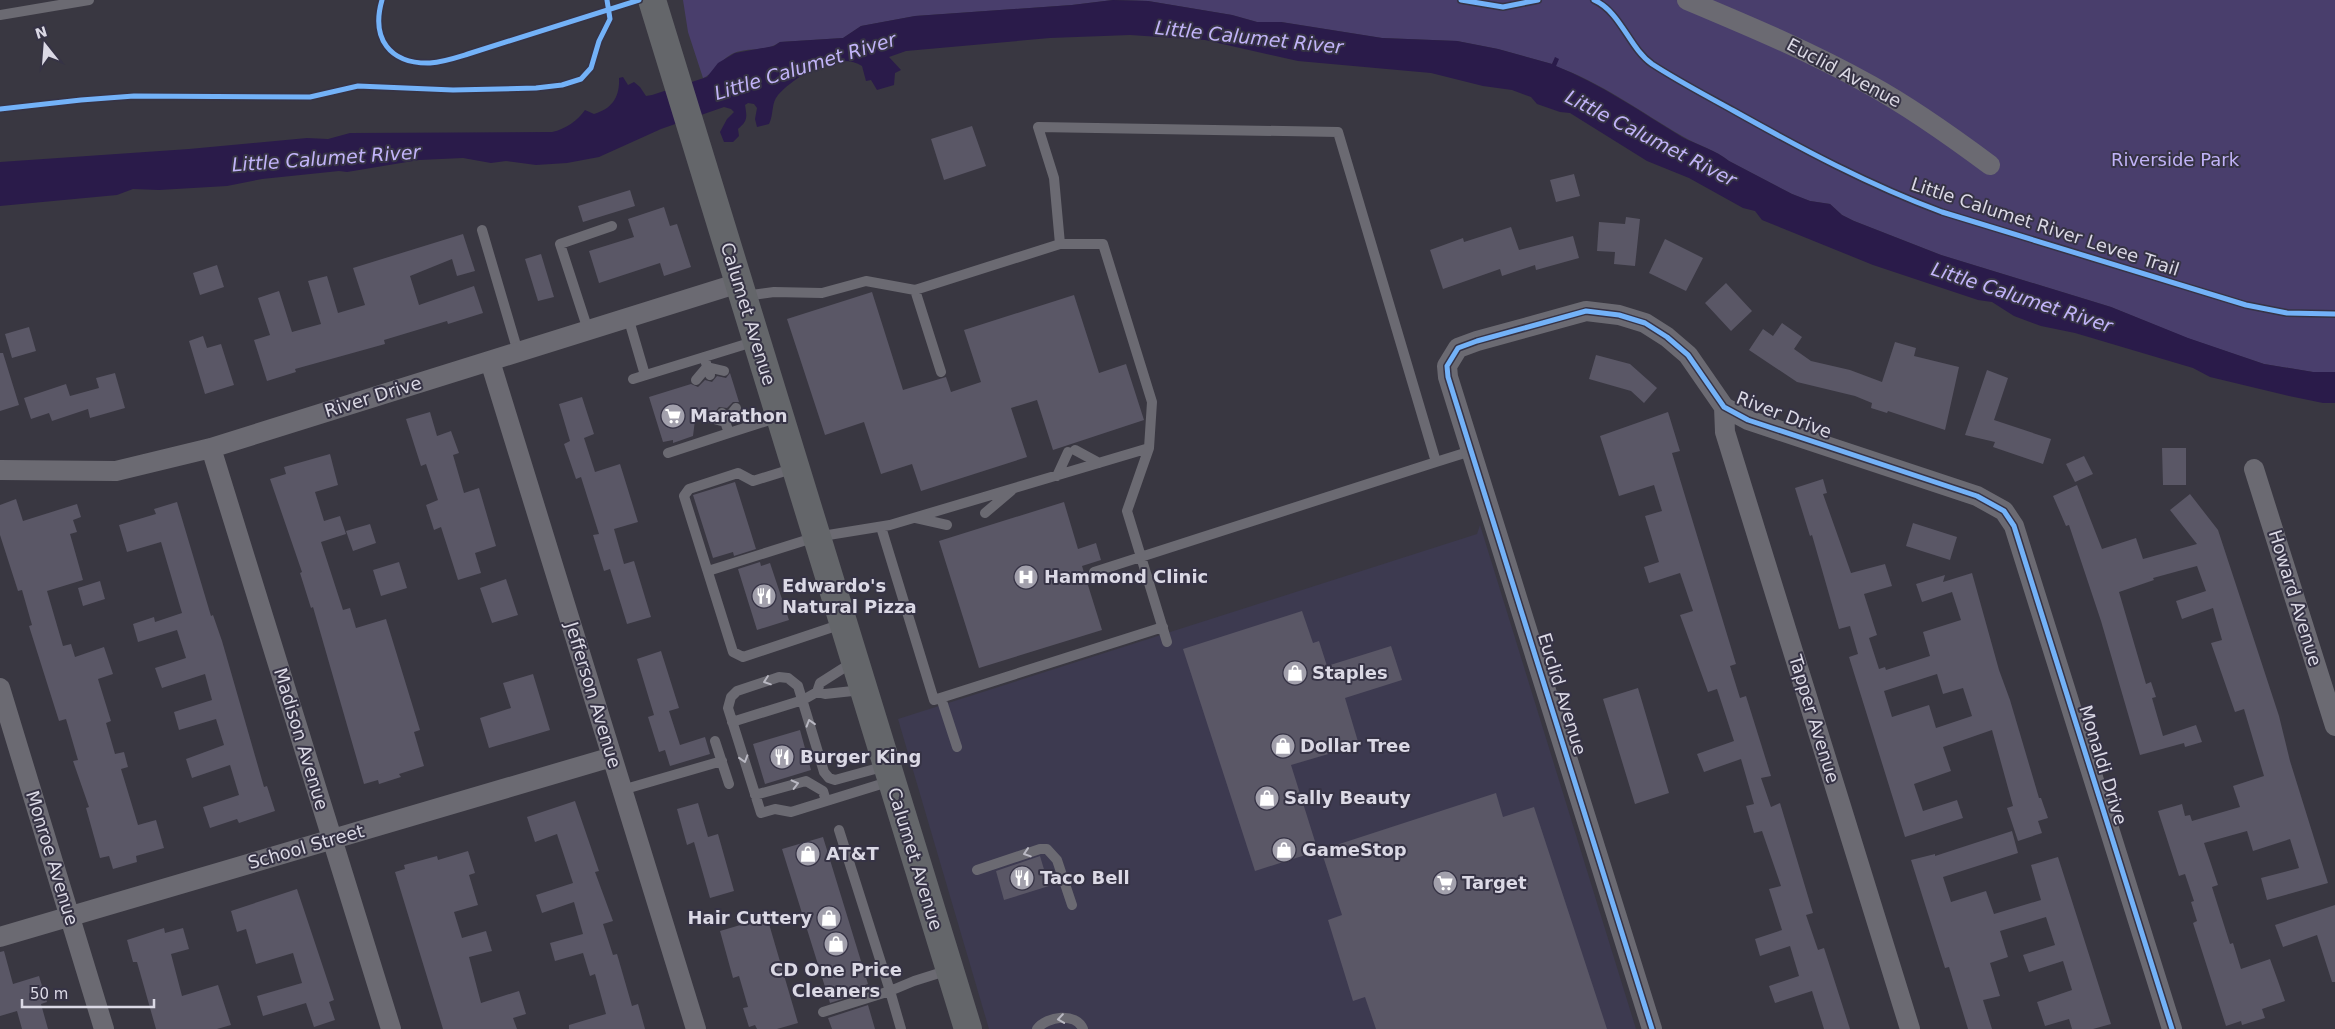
<svg xmlns="http://www.w3.org/2000/svg" width="2335" height="1029" viewBox="0 0 2335 1029" font-family="'DejaVu Sans',sans-serif">
	<style>
		.built { fill: #3d3a50 }
		.green { fill: #493e6c }
		.water { fill: #2a1b4a }
		.building { fill: #5a5766; fill-rule: evenodd }
		.lines { fill: none; stroke-linecap: round; stroke-linejoin: round }
		.lane { stroke: #6b6a72; stroke-width: 10 }
		.street { stroke: #6b6a72; stroke-width: 20 }
		.secondary { stroke: #64666a; stroke-width: 28 }
		.cycleway-casing { stroke: #363345; stroke-width: 8 }
		.cycleway { stroke: #73b2f8; stroke-width: 5 }
		.oneway { stroke: #b9b8c2 }
		.labels { text-anchor: middle; stroke-width: 4; stroke-linejoin: round; paint-order: stroke }
		.street-label { font-size: 18px; fill: #dbd9e5; stroke: #363345 }
		.park-label { font-size: 18px; fill: #c1b3f7; stroke: #363345 }
		.poi-label { font-size: 18px; font-weight: bold; fill: #dbd9e5; stroke: #363345; text-anchor: start }
		.water-label { font-size: 19px; font-style: italic; fill: #c2b4f9; stroke: #363345 }
	</style>
	<rect width="100%" height="100%" fill="#393741"/>
	<path class="built" d="M1480 525 1636 1029H989L898 719 1477 534Z"/>
	<path class="green" d="M683 0H1113L1072 5 915 16 861 26 843 38 780 42C767 52 748 47 734 53 720 59 714 74 703 78L688 32Z
		M1120 0H2335V372H2313L2264 364 2187 338 2111 307 1941 255 1854 221 1842 215 1830 204 1810 201 1792 194 1729 161C1716 150 1697 145 1682 136 1641 112 1600 82 1555 66L1556 57 1552 64 1498 49 1457 41 1382 38 1281 22H1257L1232 15 1148 1Z"/>
	<path class="water" d="M1113 0 1148 1 1232 15 1257 22H1281L1382 38 1457 41 1498 49 1552 64 1555 57 1559 59 1556 66C1601 84 1641 112 1682 137 1697 145 1716 150 1729 161L1792 194 1810 201 1830 204 1842 215 1854 221 1941 255 2111 307 2188 338 2264 364 2313 372H2335V403H2323L2289 396 2210 377 2193 368 2075 333 2041 326 2014 316 1992 302 1978 300 1873 265 1762 220 1755 211 1743 208 1689 178 1647 161 1570 113 1560 112 1537 104 1531 97 1512 90 1483 86 1431 73 1298 61 1205 40 1130 35 1050 38 906 51 889 57 901 70 895 73 894 85 877 90 871 80 866 81 862 66C838 50 795 76 778 95 771 103 774 114 769 124L757 127 755 119 757 108 754 104 748 103 745 105C747 117 748 121 738 129L739 136 733 142H724L720 132 727 119 734 112 731 109 724 107 661 129 599 157 567 163 536 165 506 161 491 163 463 158 419 160 347 172 339 171 262 179 227 186 159 190 133 189 117 195 0 206V162L189 149 307 138 328 139 350 133 552 132C566 129 577 121 585 110L594 114C612 109 620 97 619 78L623 77 628 85 634 82 640 87 646 96 652 95 707 77 718 63 735 53 774 46 780 42 843 38 861 26 915 16 1072 5Z"/>
	<path class="building" d="M972 126 986 166 944 180 931 139Z
		M1574 174 1580 196 1556 202 1550 180Z
		M630 190 635 206 583 222 578 206Z
		M664 207 670 226 677 224 691 267 664 276 660 263 599 283 589 251 634 237 628 219Z
		M1626 217 1640 219 1635 266 1614 264 1615 252 1597 251 1599 222 1625 224Z
		M1511 227 1519 250 1573 236 1579 258 1536 270 1535 265 1502 276 1500 269 1443 289 1430 250 1463 238 1464 242Z
		M463 234 475 271 457 276 452 259 410 276 419 305 474 286 483 313 448 324 447 321 384 340 385 344 295 369 296 372 267 381 254 340 270 335 258 298 279 291 292 332 321 324 308 281 327 276 338 313 365 305 353 268Z
		M1665 239 1703 258 1686 291 1649 273Z
		M541 254 554 297 538 301 525 259Z
		M217 265 224 287 200 295 193 273Z
		M1726 283 1752 311 1731 331 1705 303Z
		M872 292 903 390 946 377 951 392 981 382 964 330 1074 295 1099 373 1126 364 1144 420 1053 450 1037 400 1011 408 1027 457 921 491 912 464 881 474 864 422 825 435 787 319Z
		M1782 323 1802 337 1794 349 1811 361 1850 370 1882 382 1895 342 1916 348 1914 356 1959 367 1945 430 1888 411 1887 413 1871 408 1872 403 1855 396 1797 382 1749 350 1763 329 1773 336Z
		M29 327 36 351 12 358 5 334Z
		M203 336 207 348 221 344 234 385 205 394 189 341Z
		M0 353H3L19 405 0 411Z
		M1596 355 1630 364 1657 388 1644 403 1631 391 1589 379Z
		M1987 370 2008 378 1994 420 2051 439 2043 464 1993 447 1995 442 1965 435Z
		M115 373 125 408 90 418 88 409 52 421 49 413 31 419 24 398 66 384 70 396 99 388 96 378Z
		M730 373 739 402H733L727 408 719 407 715 412 705 411 701 415 700 419 695 420 693 436 673 443V440L663 442 649 397 691 384 698 387 705 380 712 382 717 376 726 378Z
		M582 397 594 434 584 438 595 472 620 464 638 522 614 529 624 564 634 561 651 617 627 624 610 569 604 571 593 535 599 534 581 477 576 479 564 444 570 441 559 404Z
		M430 412 437 436 451 431 459 453 453 455 464 493 479 488 496 546 475 553 481 573 458 580 441 527 434 530 426 505 438 500 426 464 421 466 406 419Z
		M1668 412 1680 451 1672 453 1736 664 1730 666 1740 698 1746 696 1771 776 1761 778 1771 807 1780 803 1813 913 1806 915 1818 950 1824 948 1850 1029H1824L1812 991 1775 1003 1769 986 1799 976 1790 946 1760 956 1755 939 1782 930 1769 889 1781 886 1762 831 1754 833 1746 806 1754 804 1741 759 1704 772 1697 754 1734 741 1717 689 1708 692 1680 615 1693 611 1680 573 1649 583 1644 567 1659 562 1645 516 1662 511 1654 485 1619 496 1600 436Z
		M2162 448H2186V485H2163Z
		M330 454 338 485 315 492 324 521 340 516 346 534 321 542 343 610 350 608 356 628 386 619 420 730 414 732 424 766 399 774 401 777 379 784 378 780 364 784 313 607 311 608 300 573 302 572 270 479 286 474 284 467Z
		M2084 456 2093 474 2075 482 2066 464Z
		M1823 479 1827 493 1823 494 1851 573 1885 564 1892 586 1864 594 1877 635 1869 638 1879 669 1885 667 1886 670 1930 656 1923 632 1961 620 1952 592 1922 602 1916 584 1945 575 1943 582 1972 573 1999 670 2010 700 2039 798H2041L2048 818 2038 821 2042 833 2018 841 2007 808 2013 806 1992 730 1943 747 1951 771 1914 784 1923 811 1957 800 1963 818 1905 837 1849 657 1858 654 1850 626 1839 629 1812 535 1810 536 1795 488ZM1937 674 1943 694 1963 688 1972 716 1936 728 1929 705 1892 717 1884 691Z
		M735 482 756 549 734 556 733 552 713 558 693 495Z
		M2077 485 2102 549 2136 538 2143 559 2197 544 2170 510 2190 494 2218 530 2279 716 2290 761 2328 883 2267 900 2261 878 2299 868 2290 839 2253 851 2247 831 2204 843 2218 885 2212 887 2230 944 2233 943 2241 969 2270 959 2278 981 2285 1001 2262 1009 2265 1018 2242 1025 2241 1021 2226 1026 2193 923 2197 921 2191 902 2194 901 2185 874 2179 876 2158 811 2182 804 2185 816 2190 815 2192 821 2240 807 2233 786 2264 776 2244 709 2235 712 2211 643 2222 640 2213 608 2182 619 2176 601 2206 591 2197 566 2153 578 2154 580 2119 592 2146 684 2151 682 2156 697 2152 698 2163 736 2196 725 2202 742 2185 747 2184 743 2140 755 2101 621 2069 525 2066 526 2053 496Z
		M16 499 23 521 77 504 81 517 73 520 77 532 70 534 83 580 47 591 63 646 71 644 75 657 104 647 113 674 98 679 111 721 106 723 115 754 124 752 128 767 121 769 138 825 156 820 164 848 136 856 137 862 113 869 109 856 100 858 86 808 89 807 73 761 78 760 66 719 59 721 29 626 32 625 22 590 18 591 0 535V505Z
		M177 502 211 616 213 615 222 641 264 787 267 786 275 811 239 823 237 819 210 828 203 807 239 795 230 765 192 778 186 759 224 745 216 719 179 730 174 712 212 700 205 674 162 688 155 668 186 658 177 630 138 642 133 624 154 617 155 622 182 613 161 542 127 552 119 525 156 514 154 509Z
		M1064 502 1078 549 1096 543 1101 560 1082 566 1102 630 979 668 939 541Z
		M1913 523 1957 537 1950 560 1906 546Z
		M370 524 376 543 353 551 346 531Z
		M399 562 407 588 381 596 373 570Z
		M760 562 761 566 770 563 789 620 757 630 738 569Z
		M506 579 518 615 492 623 480 588Z
		M100 581 105 599 83 606 78 588Z
		M1302 611 1313 643 1319 641 1327 666 1391 646 1402 680 1345 698 1359 745 1291 765 1318 851 1255 871 1183 649Z
		M661 651 679 708 669 711 680 745 705 737 710 754 670 766 665 750 659 752 648 717 654 715 637 659Z
		M533 674 550 730 489 748 480 718 511 708 503 683Z
		M1638 688 1669 793 1635 804 1603 699Z
		M800 730 811 770 765 784 753 744Z
		M1496 793 1503 817 1534 807 1607 1029H1376L1365 997 1353 1001 1328 920 1342 915 1321 850Z
		M575 801 599 871 595 872 613 921 603 924 613 955 617 954 632 1006 638 1004 645 1029H569V1025L606 1014 595 974 590 976 583 953 555 961 550 943 583 934 574 902 542 913 536 895 573 883 557 834 535 842 527 817Z
		M698 803 708 837 718 834 734 891 710 898 694 842 687 845 677 809Z
		M2012 831 2018 853 1943 877 1951 902 1986 891 1994 914 2041 900 2031 865 2058 857 2111 1024 2093 1029H2072L2069 1019 2045 1026 2037 1002 2072 990 2063 961 2029 972 2023 955 2055 945 2046 917 2000 931 2008 957 1990 963 2000 996 1983 1000 1992 1029H1968L1949 967 1945 968 1911 860 1935 854V856Z
		M823 837 868 984 862 986 864 992 830 1003 782 849Z
		M468 851 475 873 469 875 478 905 454 912 462 938 486 931 492 951 469 957 481 1003 519 991 526 1014 513 1018 517 1029H443L395 872 405 869 404 865 437 856 438 860Z
		M1040 856 1049 886 1004 900 996 871Z
		M297 889 334 1000 329 1002 335 1020 314 1027 306 1003 263 1016 257 996 302 983 293 953 256 964 246 929 237 932 231 911Z
		M2335 905V982H2332L2317 935 2283 947 2275 925Z
		M767 917 798 1023 777 1029H757L755 1025 749 1027 743 1008 748 1007 739 976 733 978 720 931Z
		M164 928 165 933 183 928 189 949 171 954 182 996 218 985 231 1025 217 1029H156L137 962H133L127 940Z
		M4 951 13 984 39 976 47 1002 41 1004 48 1029H22L17 1011 0 1016V952Z
		M868 1005 875 1029H832L828 1018Z"/>
	<g class="lines">
		<path class="lane" d="M0 15 89 0
			M482 230 518 352
			M1060 244H1103L1152 402 1149 448 1127 511 1167 642
			M915 290 941 372
			M744 296 774 292 822 293 866 281 915 290 1060 244 1054 178 1038 127 1338 132 1436 462 1471 451
			M628 317 645 375
			M588 330 560 244 612 226
			M704 357 710 375
			M707 367 724 371
			M633 379 756 341
			M696 380 707 367
			M722 413 729 433 779 417
			M707 417 725 422
			M725 422 736 408
			M1075 450 1099 463
			M668 453 729 433
			M795 468 753 481 738 473 689 489 684 496 733 652 743 657 842 624
			M1057 476 1068 452
			M985 513 1011 491
			M916 518 947 525
			M881 527 934 700 1163 627
			M708 571 816 537 890 525 1149 448
			M1094 572 1436 462
			M817 692 820 683 853 662
			M941 698 957 747
			M732 722 803 700 817 692 825 694 862 690
			M715 741 729 784
			M886 766 835 780 829 778 824 772 798 686 788 678 779 677 737 691 731 697 728 708 761 813 775 809 791 812 891 781
			M622 790 722 761
			M755 795 806 781 823 791 826 801
			M839 830 890 991 914 981 949 970
			M977 870 1040 849H1047L1057 860 1072 905
			M823 1012 890 991 901 1029
			M1037 1029C1047 1016 1076 1012 1083 1029"/>
		<path class="street" d="M1687 0C1749 26 1811 52 1870 85 1912 108 1951 136 1990 165
			M490 361 696 1029
			M1724 407 1725 432 1910 1029
			M211 448 391 1029
			M2254 469 2335 726
			M0 470 116 471 211 448 739 283
			M0 688 104 1029
			M0 937 612 757
			M1652 1029 1448 377 1447 366 1458 348 1477 341 1586 311 1619 315 1645 323 1667 337 1688 355 1724 407 1748 420 1977 496 2004 511 2014 526 2172 1029"/>
		<path class="secondary" d="M652 0 968 1029"/>
		<defs>
			<path id="cycleway" d="M382 0C371 38 389 64 430 63 443 62 455 58 468 54L639 0
				M1461 0 1503 7 1538 0
				M1594 0C1621 12 1629 48 1652 64 1678 81 1707 96 1734 111 1802 149 1869 185 1942 212L2246 305 2287 313 2335 314
				M0 109 81 100 134 96 310 97 358 86 453 90 536 88 562 85 581 79 591 68 599 41 610 19 607 0
				M1652 1029 1448 377 1447 366 1458 348 1477 341 1586 311 1619 315 1645 323 1667 337 1688 355 1724 407 1748 420 1977 496 2004 511 2014 526 2172 1029"/>
		</defs>
		<use href="#cycleway" class="cycleway-casing"/>
		<use href="#cycleway" class="cycleway"/>
	</g>
	<defs><path id="oneway-chevron" d="M-2-3.5L2.5 0L-2 3.5" fill="none" stroke-width="1.6" stroke-linecap="round" stroke-linejoin="round" transform="scale(1.25)"/></defs>
	<g class="oneway">
		<use href="#oneway-chevron" transform="translate(767 681) rotate(161)"/>
		<use href="#oneway-chevron" transform="translate(810 723) rotate(-107)"/>
		<use href="#oneway-chevron" transform="translate(744 759) rotate(73)"/>
		<use href="#oneway-chevron" transform="translate(795 784) rotate(-14)"/>
		<use href="#oneway-chevron" transform="translate(1027 853) rotate(162)"/>
		<use href="#oneway-chevron" transform="translate(1061 1019) rotate(172)"/>
	</g>
	<defs>
		<symbol id="supermarket-disc" viewBox="-11 -11 22 22"><circle r="9.5" fill="#a2a0ac" stroke="#363345"/><path d="M-6-5.5h2.5l.6 2H6L4.5 2H-2.5L-4.4-4H-6ZM-1.5 3.2a1.3 1.3 0 1 0 .1 0ZM3 3.2a1.3 1.3 0 1 0 .1 0Z" fill="#fff"/></symbol>
		<symbol id="hospital-disc" viewBox="-11 -11 22 22"><circle r="9.5" fill="#a2a0ac" stroke="#363345"/><path d="M-5-5h3v3.5h4V-5h3V5h-3V1.5h-4V5h-3Z" fill="#fff"/></symbol>
		<symbol id="restaurant-disc" viewBox="-11 -11 22 22"><circle r="9.5" fill="#a2a0ac" stroke="#363345"/><path d="M-5-6h1v4h1v-4h1v4h1v-4h1v5L-1.5 .5V6h-2V.5L-5-1ZM5-6V6H3V1.5H1.5Q1.5-4 5-6Z" fill="#fff"/></symbol>
		<symbol id="shop-disc" viewBox="-11 -11 22 22"><circle r="9.5" fill="#a2a0ac" stroke="#363345"/><path d="M-5-2.5h2.3a2.7 3.5 0 0 1 5.4 0H5L5.5 6h-11ZM-1.5-2.5h3a1.5 2.3 0 0 0-3 0Z" fill="#fff"/></symbol>
	</defs>
	<g fill-rule="evenodd">
		<use href="#supermarket-disc" x="659" y="402" width="28" height="28"/>
		<use href="#hospital-disc" x="1012" y="563" width="28" height="28"/>
		<use href="#restaurant-disc" x="750" y="582" width="28" height="28"/>
		<use href="#shop-disc" x="1281" y="659" width="28" height="28"/>
		<use href="#shop-disc" x="1269" y="732" width="28" height="28"/>
		<use href="#restaurant-disc" x="768" y="743" width="28" height="28"/>
		<use href="#shop-disc" x="1253" y="784" width="28" height="28"/>
		<use href="#shop-disc" x="1270" y="836" width="28" height="28"/>
		<use href="#shop-disc" x="794" y="840" width="28" height="28"/>
		<use href="#restaurant-disc" x="1008" y="864" width="28" height="28"/>
		<use href="#supermarket-disc" x="1431" y="869" width="28" height="28"/>
		<use href="#shop-disc" x="815" y="904" width="28" height="28"/>
		<use href="#shop-disc" x="822" y="930" width="28" height="28"/>
	</g>
	<g class="labels">
		<g class="street-label">
			<text transform="translate(1844 73) rotate(28)" y="6">Euclid Avenue</text>
			<text transform="translate(2045 227) rotate(18)" y="6">Little Calumet River Levee Trail</text>
			<text transform="translate(748 314) rotate(73)" y="6">Calumet Avenue</text>
			<text transform="translate(373 397) rotate(-17)" y="6">River Drive</text>
			<text transform="translate(1784 415) rotate(21)" y="6">River Drive</text>
			<text transform="translate(2295 598) rotate(73)" y="6">Howard Avenue</text>
			<text transform="translate(1562 694) rotate(73)" y="6">Euclid Avenue</text>
			<text transform="translate(593 695) rotate(73)" y="6">Jefferson Avenue</text>
			<text transform="translate(1814 719) rotate(73)" y="6">Tapper Avenue</text>
			<text transform="translate(301 739) rotate(73)" y="6">Madison Avenue</text>
			<text transform="translate(2103 765) rotate(73)" y="6">Monaldi Drive</text>
			<text transform="translate(306 847) rotate(-16)" y="6">School Street</text>
			<text transform="translate(52 858) rotate(73)" y="6">Monroe Avenue</text>
			<text transform="translate(915 859) rotate(73)" y="6">Calumet Avenue</text>
		</g>
		<g class="park-label">
			<text x="2175" y="166">Riverside Park</text>
		</g>
		<g class="poi-label">
			<text x="690" y="422">Marathon</text>
			<text x="1044" y="583">Hammond Clinic</text>
			<text x="782" y="592">Edwardo's<tspan x="782" dy="21">Natural Pizza</tspan></text>
			<text x="1312" y="679">Staples</text>
			<text x="1300" y="752">Dollar Tree</text>
			<text x="800" y="763">Burger King</text>
			<text x="1284" y="804">Sally Beauty</text>
			<text x="1302" y="856">GameStop</text>
			<text x="826" y="860">AT&amp;T</text>
			<text x="1040" y="884">Taco Bell</text>
			<text x="1462" y="889">Target</text>
			<text x="812" y="924" text-anchor="end">Hair Cuttery</text>
			<text x="836" y="976" text-anchor="middle">CD One Price<tspan x="836" dy="21">Cleaners</tspan></text>
		</g>
		<g class="water-label">
			<text transform="translate(1249 37) rotate(6)" y="7">Little Calumet River</text>
			<text transform="translate(805 66) rotate(-17)" y="7">Little Calumet River</text>
			<text transform="translate(1651 138) rotate(27)" y="7">Little Calumet River</text>
			<text transform="translate(326 158) rotate(-4)" y="7">Little Calumet River</text>
			<text transform="translate(2022 297) rotate(18)" y="7">Little Calumet River</text>
		</g>
	</g>
	<g transform="translate(45 45) rotate(343)" stroke="#363345" stroke-width="4" paint-order="stroke">
	<path d="M0-4L9 19L0 12L-9 19Z" fill="#dbd9e5"/>
	<text y="-8" font-size="14" font-weight="bold" text-anchor="middle" fill="#dbd9e5">N</text>
	</g>
	<path d="M22 999v8h132v-8" fill="none" stroke="#dbd9e5" stroke-width="2.5"/>
	<text x="30" y="999" font-size="15" fill="#dbd9e5" stroke="#363345" stroke-width="4" paint-order="stroke">50 m</text>
</svg>
